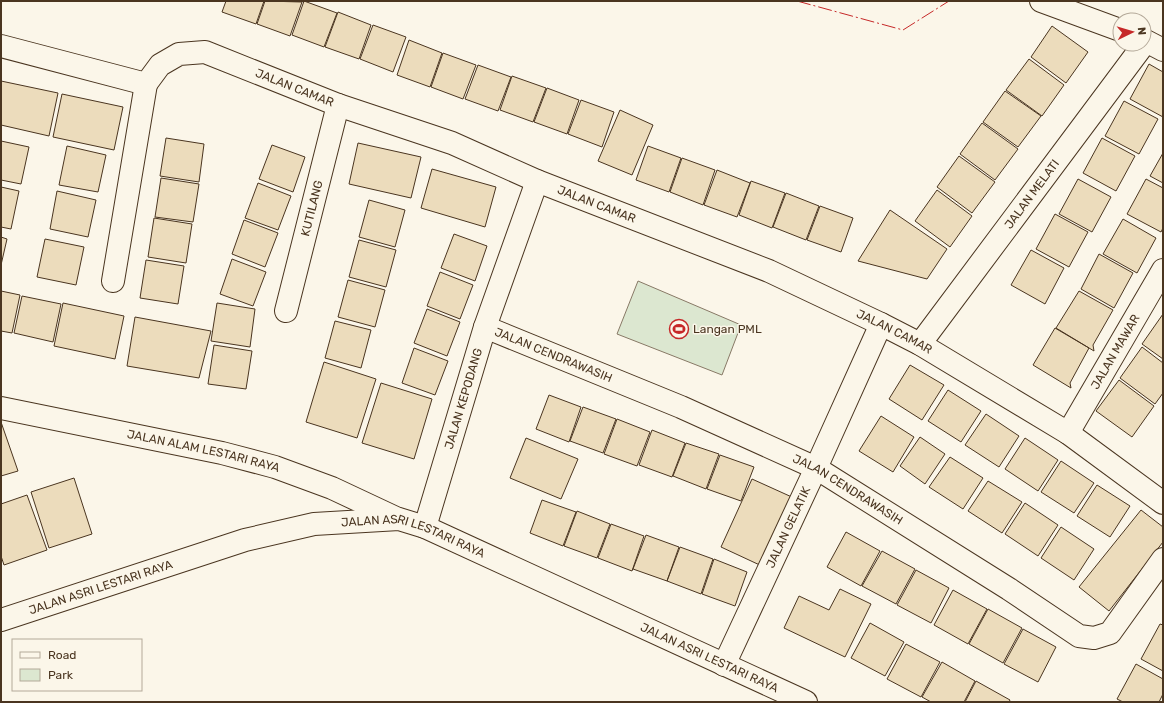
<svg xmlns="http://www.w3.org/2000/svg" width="1164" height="703" viewBox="0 0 1164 703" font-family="Rubik,sans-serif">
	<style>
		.green { fill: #dce7d0; stroke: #887966 }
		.building { fill: #ecdcbc; stroke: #4a3520 }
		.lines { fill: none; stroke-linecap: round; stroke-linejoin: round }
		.minor-casing { stroke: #4a3520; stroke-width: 24 }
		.minor { stroke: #fbf6e9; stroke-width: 22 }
		.power { stroke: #c62828; stroke-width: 1; stroke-dasharray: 14 3 2 3; stroke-linecap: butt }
		.labels { text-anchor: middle; stroke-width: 3; stroke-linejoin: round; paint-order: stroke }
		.street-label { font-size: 12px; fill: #4a3520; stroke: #fbf6e9 }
		.poi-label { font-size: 12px; fill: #4a3520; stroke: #fbf6e9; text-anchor: start }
	</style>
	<rect width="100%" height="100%" fill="#fbf6e9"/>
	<path class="green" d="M638 281 741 325 722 375 617 334Z"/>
	<path class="building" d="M226 1H264L256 24 222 12Z
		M265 1 302 2 290 36 257 24Z
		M304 1 337 13 324 47 292 35Z
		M338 12 371 25 359 59 325 47Z
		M373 25 406 37 393 72 360 59Z
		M1052 26 1088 52 1066 83 1031 57Z
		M409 40 442 53 430 87 397 75Z
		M443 53 476 65 463 99 431 87Z
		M1029 59 1064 85 1042 116 1006 90Z
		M1149 64 1163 72V117L1130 99Z
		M478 65 511 77 498 111 465 99Z
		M512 76 546 88 533 122 500 110Z
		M1 81 58 93 49 136 1 125Z
		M547 88 579 100 567 134 534 122Z
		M1005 91 1041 116 1018 147 983 122Z
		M62 94 123 107 114 150 53 137Z
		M581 100 614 112 602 147 568 134Z
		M1124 101 1158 119 1139 154 1105 136Z
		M620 110 653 125 632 175 598 161Z
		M982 123 1018 149 995 180 960 154Z
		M166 138 204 144 199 182 160 176Z
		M1102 138 1135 156 1116 191 1083 173Z
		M1 141 29 147 21 184 1 180Z
		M358 143 421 157 411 198 349 184Z
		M272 145 305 157 293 192 259 179Z
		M67 146 106 155 98 192 59 185Z
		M648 146 681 158 669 192 636 180Z
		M1163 153V183L1150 176Z
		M959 156 995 182 972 213 937 187Z
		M682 158 715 170 703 205 670 192Z
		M432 169 496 187 485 227 421 208Z
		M717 170 750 183 737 217 704 205Z
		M161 178 199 184 193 222 155 217Z
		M1078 179 1111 197 1092 232 1059 214Z
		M1146 179 1163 188V228L1161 232 1127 214Z
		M751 181 785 193 772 228 739 215Z
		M258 183 291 196 278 230 245 218Z
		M1 187 19 191 11 229 1 227Z
		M937 190 972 216 950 247 915 221Z
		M57 191 96 200 88 237 50 229Z
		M786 193 819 206 806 240 773 227Z
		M369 200 405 210 395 247 359 237Z
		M820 206 853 218 841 252 807 240Z
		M890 210 947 249 927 279 858 261Z
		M1055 214 1088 232 1069 267 1036 249Z
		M154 218 192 224 186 263 148 257Z
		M1123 219 1156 238 1137 273 1103 254Z
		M244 220 278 233 265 267 232 254Z
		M454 234 487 246 475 281 441 268Z
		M1 237 7 239 1 265Z
		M45 239 84 247 76 285 37 277Z
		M359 240 396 250 386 287 349 277Z
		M1031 250 1064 268 1045 304 1011 285Z
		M1099 254 1133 273 1114 308 1081 289Z
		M232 259 266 272 253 306 220 294Z
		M146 260 184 266 178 304 140 298Z
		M440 272 473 285 460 319 427 306Z
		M348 280 385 290 375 327 338 317Z
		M1 291 20 295 12 333 1 331Z
		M1079 291 1113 310 1093 345 1094 351 1056 328Z
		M22 296 61 304 53 342 14 333Z
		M63 303 124 316 115 359 54 346Z
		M217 303 255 309 250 347 211 341Z
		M427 309 460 322 447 356 414 343Z
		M1163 314V359L1142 344Z
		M135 317 211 331 199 378 127 366Z
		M335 321 371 330 361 368 325 358Z
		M1055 328 1089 348 1070 383 1071 388 1033 365Z
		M214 345 252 351 246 389 208 384Z
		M1142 347 1163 363V393L1155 404 1120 378Z
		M414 348 448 361 435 395 402 383Z
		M324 362 376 379 357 438 306 422Z
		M910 365 944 385 922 420 889 399Z
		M1119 380 1154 406 1132 437 1096 411Z
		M381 383 432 399 414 459 362 443Z
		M948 390 981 411 961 442 928 421Z
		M549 395 581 407 569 442 536 429Z
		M583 407 616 419 603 453 570 441Z
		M986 414 1019 436 999 467 965 445Z
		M881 416 914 437 893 472 859 451Z
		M617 419 650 432 637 466 604 454Z
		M1 422 18 471 1 476Z
		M652 430 685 443 672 477 639 465Z
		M920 437 945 454 925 484 900 466Z
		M526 438 578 459 561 499 510 478Z
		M1025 438 1058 460 1038 491 1005 469Z
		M686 443 719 454 706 489 673 476Z
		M720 455 754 467 741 501 707 489Z
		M950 457 983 478 963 509 929 487Z
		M1061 461 1094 483 1074 513 1041 492Z
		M74 478 92 534 49 548 31 492Z
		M752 479 794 498 764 567 721 547Z
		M988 481 1022 502 1002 533 968 511Z
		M1097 485 1130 506 1110 537 1077 516Z
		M27 495 47 550 4 565 1 556V504Z
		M542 500 576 512 563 546 530 533Z
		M1025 503 1058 525 1038 556 1005 534Z
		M1141 510 1163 527V542L1109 611 1079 587Z
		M577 511 610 524 597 558 564 546Z
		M611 524 644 536 632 571 598 558Z
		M1061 527 1094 549 1074 580 1041 558Z
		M846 532 880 551 861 586 827 567Z
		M646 535 679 547 667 581 633 569Z
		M680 547 713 559 701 594 667 581Z
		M882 551 915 569 896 604 862 586Z
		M714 559 747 572 735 606 702 594Z
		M916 570 949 588 931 623 897 605Z
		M840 589 871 604 845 657 784 628 799 596 829 610Z
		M953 590 987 609 968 644 934 625Z
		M988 609 1022 628 1003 663 969 644Z
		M870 623 904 642 885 676 851 658Z
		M1160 624 1163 625V671L1141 659Z
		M1023 629 1056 647 1038 682 1004 664Z
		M906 644 940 662 921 697 887 679Z
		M942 662 975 681 964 702H931L922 697Z
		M1136 664 1163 679V694L1159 702H1123L1117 699Z
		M976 681 1010 700 1009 702H965Z"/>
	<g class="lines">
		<defs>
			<g id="minor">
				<path d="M1041 1 1120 30"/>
				<path d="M1144 40 1163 50"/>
				<path id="s1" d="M1 46 146 84 160 65 179 54 205 52 338 105 452 143 537 181 769 271 881 324 920 344 1068 433 1163 503"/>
				<path d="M113 281 146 84"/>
				<path id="s2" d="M286 311 338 105"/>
				<path id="s3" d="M485 327 681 407 816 468 1009 589 1079 636 1094 638 1110 633 1163 559"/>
				<path id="s4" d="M920 344 1144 44"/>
				<path id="s5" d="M1 408 222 453 275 467 332 488 396 518"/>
				<path id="s6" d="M1068 433 1163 270"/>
				<path id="s7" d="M425 527 485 327 537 181"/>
				<path id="s8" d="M1 620 245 540 314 524 399 519 425 527 806 702"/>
				<path id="s9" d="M724 665 816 468 881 324"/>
			</g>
		</defs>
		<use href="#minor" class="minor-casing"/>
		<use href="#minor" class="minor"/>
		<path class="power" d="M797 1 903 30 949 1"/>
	</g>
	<defs>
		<symbol id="stadium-ring" viewBox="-11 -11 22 22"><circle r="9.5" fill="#fbf6e9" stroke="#c62828" stroke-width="1.5"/><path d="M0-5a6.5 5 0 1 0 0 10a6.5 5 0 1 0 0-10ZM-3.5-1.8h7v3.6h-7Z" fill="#c62828"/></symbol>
	</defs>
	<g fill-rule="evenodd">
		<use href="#stadium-ring" x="668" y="318" width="22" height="22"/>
	</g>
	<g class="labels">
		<g class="street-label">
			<text dy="4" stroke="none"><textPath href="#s1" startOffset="318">JALAN CAMAR</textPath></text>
			<text dy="4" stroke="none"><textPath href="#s4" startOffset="187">JALAN MELATI</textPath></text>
			<text dy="4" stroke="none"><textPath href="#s1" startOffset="642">JALAN CAMAR</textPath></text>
			<text dy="4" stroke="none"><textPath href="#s2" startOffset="106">KUTILANG</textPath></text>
			<text dy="4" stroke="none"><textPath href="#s1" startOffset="966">JALAN CAMAR</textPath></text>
			<text dy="4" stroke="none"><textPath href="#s6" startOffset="94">JALAN MAWAR</textPath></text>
			<text dy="4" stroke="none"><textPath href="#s3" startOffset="74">JALAN CENDRAWASIH</textPath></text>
			<text dy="4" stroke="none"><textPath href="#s7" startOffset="134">JALAN KEPODANG</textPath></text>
			<text dy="4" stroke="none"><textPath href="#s5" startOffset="207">JALAN ALAM LESTARI RAYA</textPath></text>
			<text dy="4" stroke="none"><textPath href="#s3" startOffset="398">JALAN CENDRAWASIH</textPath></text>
			<text dy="4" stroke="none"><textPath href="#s9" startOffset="152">JALAN GELATIK</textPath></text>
			<text dy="4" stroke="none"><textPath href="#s8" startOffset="430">JALAN ASRI LESTARI RAYA</textPath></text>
			<text dy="4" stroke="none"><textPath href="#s8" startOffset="105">JALAN ASRI LESTARI RAYA</textPath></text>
			<text dy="4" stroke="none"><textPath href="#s8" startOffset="753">JALAN ASRI LESTARI RAYA</textPath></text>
		</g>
		<g class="poi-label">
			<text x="693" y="333">Langan PML</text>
		</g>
	</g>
	<rect width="1164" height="703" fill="none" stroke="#4a3520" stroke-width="4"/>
	<rect x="12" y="639" width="130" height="52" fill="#fbf6e9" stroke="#b4a999"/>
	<rect x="20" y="652" width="20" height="6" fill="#fbf6e9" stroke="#b4a999"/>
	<text x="48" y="659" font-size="12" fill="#4a3520">Road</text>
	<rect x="20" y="669" width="20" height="12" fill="#dce7d0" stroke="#b4a999"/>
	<text x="48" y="679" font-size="12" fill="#4a3520">Park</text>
	<g transform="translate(1132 32) rotate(85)"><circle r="19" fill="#fbf6e9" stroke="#b4a999"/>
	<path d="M0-3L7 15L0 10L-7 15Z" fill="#c62828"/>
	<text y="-6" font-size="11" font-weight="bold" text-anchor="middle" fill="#4a3520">N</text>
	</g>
</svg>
